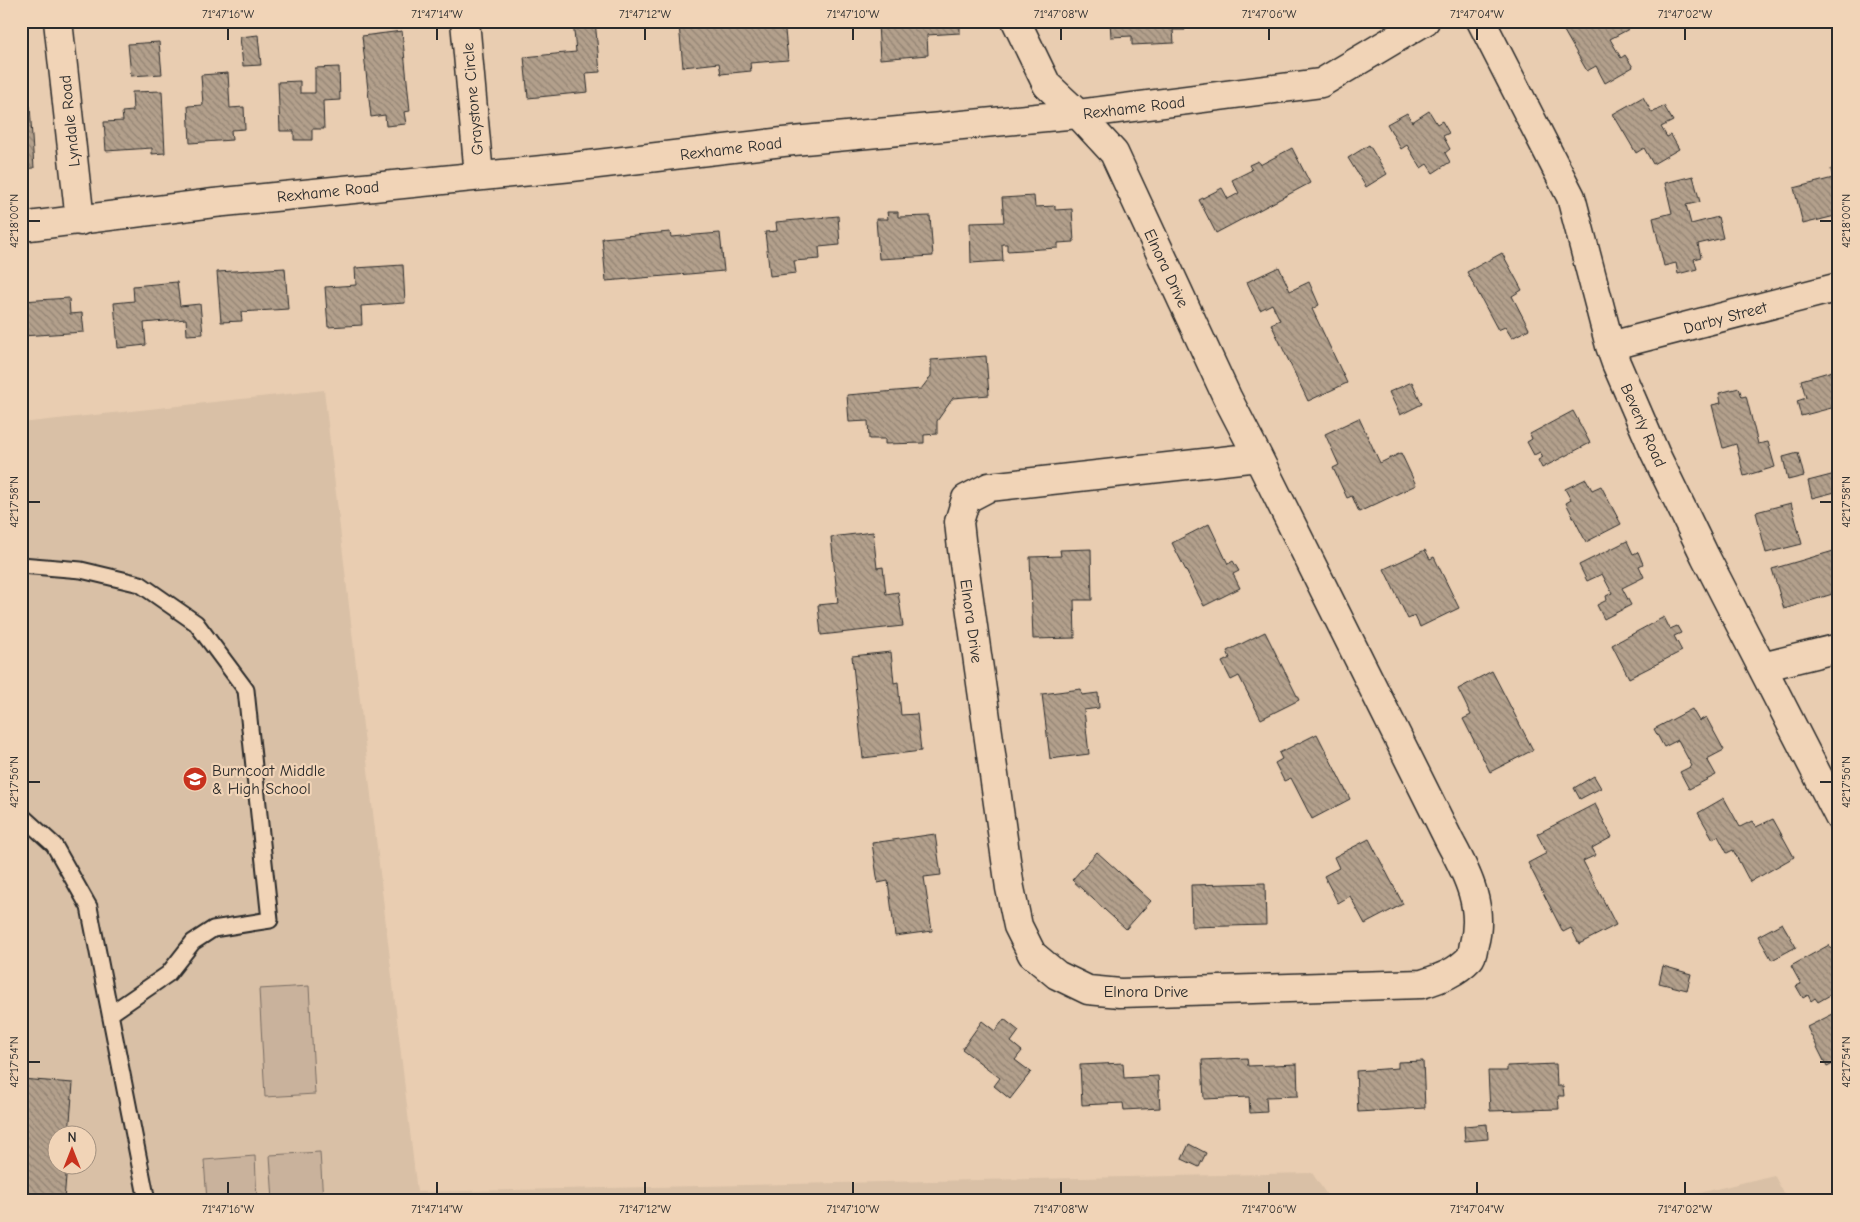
<svg xmlns="http://www.w3.org/2000/svg" width="1860" height="1222" viewBox="0 0 1860 1222" font-family="'Comic Neue',sans-serif">
	<style>
		.built { fill: #d9c0a6; fill-rule: evenodd }
		.pitch { fill: #c9b29c; stroke: #7a6e64 }
		.building { fill: url(#building-back-hatch); stroke: #2b2b2b }
		.lines { fill: none; stroke-linecap: round; stroke-linejoin: round }
		.lane-casing { stroke: #2b2b2b; stroke-width: 19 }
		.street-casing { stroke: #2b2b2b; stroke-width: 31 }
		.lane { stroke: #f1d4b7; stroke-width: 15 }
		.street { stroke: #f1d4b7; stroke-width: 28 }
		.ticks { fill: none; stroke: #2b2b2b; stroke-width: 2 }
		.labels { text-anchor: middle; stroke-width: 4.5; stroke-linejoin: round; paint-order: stroke }
		.street-label { font-size: 16px; fill: #2b2b2b; stroke: #f1d4b7 }
		.poi-label { font-size: 16px; fill: #2b2b2b; stroke: #f1d4b7; text-anchor: start }
		.neatline { fill: none; stroke: #2b2b2b; stroke-width: 2 }
		.ticks-label { font-size: 12px; text-anchor: middle; fill: #2b2b2b }
	</style>
	<defs>
		<pattern id="building-back-hatch" width="6" height="6" patternUnits="userSpaceOnUse" patternTransform="scale(1.25)"><rect width="6" height="6" fill="#b3a08c"/><path d="M-1 5l2 2M0 0l6 6M5-1l2 2" fill="none" stroke="#928373"/></pattern>
	</defs>
	<rect width="100%" height="100%" fill="#e9cdb1"/>
	<filter id="ink" filterUnits="userSpaceOnUse"><feTurbulence type="fractalNoise" baseFrequency=".02" numOctaves="2"/><feDisplacementMap in="SourceGraphic" scale="10" xChannelSelector="R" yChannelSelector="G"/><feConvolveMatrix kernelMatrix="1 2 1 2 8 2 1 2 1" color-interpolation-filters="sRGB"/></filter>
	<g filter="url(#ink)">
		<path class="built" d="M324 390 417 1192 1312 1173 1331 1201H21V423ZM58 1134H88V1164H58Z
			M1774 1175 1788 1201H1667Z"/>
		<path class="pitch" d="M309 986 315 1094 265 1097 259 989Z
			M320 1152 323 1201H273L270 1155Z
			M255 1156 257 1201H207L204 1160Z"/>
		<path class="building" d="M573 21H595L600 72 586 73 588 92 528 98 524 57 576 52Z
			M714 21H784L788 60 750 63 751 71 721 74 719 63 683 67 679 25Z
			M919 21H960V33L927 35 928 55 880 59 878 24Z
			M1110 21H1185V30H1173L1174 43 1132 45V36L1111 37Z
			M1580 21H1599L1600 23 1604 21H1625L1629 29 1610 39 1621 58 1625 55 1633 67 1605 83 1596 66 1587 71 1564 31Z
			M402 31 410 111 404 112 406 124 386 126 385 115 371 117 362 36Z
			M258 35 261 65 243 66 240 37Z
			M159 42 162 74 131 76 128 44Z
			M339 67 340 100 323 101 324 129H312V140H294V131H280L278 82 300 81V93H315V68Z
			M228 73 230 108 244 107 245 129 231 130 232 140 190 143 188 106 203 105 201 75Z
			M162 91 165 153 152 154V148L106 151 104 122 123 121 122 112 133 111 132 92Z
			M1643 97 1652 113 1664 106 1673 121 1661 127 1667 137 1671 135 1679 149 1653 164 1644 148 1636 153 1613 114Z
			M30 106 34 168 21 169V107Z
			M1429 111 1437 124 1442 121 1449 133 1443 136 1450 149 1445 153 1450 162 1433 173 1427 164 1421 168 1407 145 1401 149 1387 124 1407 113 1412 122Z
			M1369 145 1387 174 1366 187 1348 158Z
			M1292 148 1310 183 1216 233 1199 200 1222 188 1228 199 1239 193 1232 180 1252 170 1249 165 1258 161 1260 165Z
			M1839 167V215L1803 224 1794 188 1833 178 1831 169Z
			M1693 176 1700 202 1686 205 1691 224 1718 217 1723 238 1698 244 1701 257 1694 259 1697 269 1678 274 1676 263 1664 266 1653 218 1672 213 1665 183Z
			M1034 196 1035 207 1055 206V210L1072 209 1074 242 1058 243V248L1007 251V244H1002L1003 261 971 263 970 223 1004 222 1002 198Z
			M887 212H898V217L930 216 933 256 879 259 876 219H888Z
			M838 216 840 245 819 247 820 259 794 261 796 273 770 276 765 232 777 231 776 222Z
			M670 232 671 237 720 233 724 271 606 281 602 238Z
			M1502 253 1522 290 1512 296 1529 329 1512 338 1505 327 1498 330 1467 272Z
			M403 265 405 303 361 306 362 325 328 327 325 287 356 285 355 268Z
			M1279 267 1290 291 1309 282 1319 305 1312 309 1347 383 1308 401 1271 324 1280 320 1272 304 1260 310 1247 282Z
			M285 268 288 309 241 312 242 321 221 322 217 272Z
			M177 282 180 306 200 304 203 334 187 335 186 319 144 323 146 345 118 348 114 303 134 301 133 286Z
			M69 298 70 314 82 313 84 332 22 336 21 346 22 301Z
			M986 356 989 395 953 398 937 421V434L924 435V443L885 444V439H869L868 421 849 422 847 395 921 389 931 376V360Z
			M1839 369V406L1801 416 1797 401 1806 398 1801 380Z
			M1412 382 1422 404 1400 415 1389 392Z
			M1739 388 1742 397 1746 396 1758 444 1768 442 1775 467 1744 476 1736 444 1723 448 1712 405 1721 403 1719 393Z
			M1573 411 1590 443 1542 468 1538 460 1543 457 1540 452 1534 455 1527 442 1532 439 1530 434Z
			M1359 418 1380 463 1401 453 1416 485 1359 512 1352 496 1347 498 1333 468 1339 465 1325 434Z
			M1798 453 1804 476 1788 480 1783 457Z
			M1839 473V491L1812 498 1808 481Z
			M1586 479 1592 490 1601 486 1621 524 1586 542 1566 503 1571 500 1565 489Z
			M1791 503 1802 544 1766 553 1756 512Z
			M1209 524 1228 564 1233 561 1239 571 1233 574 1240 588 1204 606 1172 543Z
			M873 532 877 568 883 567 886 594 898 592 903 626 821 635 818 605 838 603 831 537Z
			M1627 541 1633 554 1638 552 1643 564 1639 566 1644 577 1622 588 1631 605 1604 619 1597 605 1607 600 1606 596 1612 593 1602 574 1587 581 1579 565Z
			M1091 549 1092 600H1074L1075 638 1033 639 1030 557 1061 556 1060 550Z
			M1425 550 1430 559 1434 557 1459 608 1420 627 1415 616 1408 619 1384 569Z
			M1837 550 1839 556V592L1784 609 1772 569Z
			M1664 617 1670 629 1677 626 1681 633 1674 636 1682 651 1629 678 1612 645Z
			M1265 632 1299 700 1261 719 1239 676 1231 680 1222 662 1230 658 1227 651Z
			M891 652 894 683 898 682 901 715 917 714 921 751 863 758 852 656Z
			M1492 671 1533 750 1490 772 1463 719 1471 715 1458 689Z
			M1081 689 1082 695 1098 693 1099 708 1084 710 1089 754 1050 759 1042 694Z
			M1692 709 1699 721 1706 717 1724 750 1707 759 1716 775 1689 789 1680 772 1692 766 1678 740 1664 747 1654 729Z
			M1317 734 1350 799 1312 819 1291 778 1284 781 1275 763 1282 759 1279 753Z
			M1594 776 1601 788 1580 799 1574 788Z
			M1724 798 1740 827 1752 821 1756 827 1773 819 1794 857 1750 882 1733 850 1727 853 1718 836 1713 839 1698 813Z
			M1595 804 1612 837 1592 848 1596 855 1583 861 1616 925 1579 944 1571 928 1563 932 1528 863 1547 853 1537 834Z
			M935 834 941 875 924 877 932 931 895 936 888 881 878 883 872 843Z
			M1369 839 1403 904 1365 924 1350 896 1338 903 1324 876 1339 868 1334 857Z
			M1097 852 1151 901 1126 929 1072 880Z
			M1265 883 1266 925 1192 927 1191 885Z
			M1782 923 1796 947 1772 960 1758 936Z
			M1829 945 1831 949 1835 946 1839 953V990L1818 1002 1815 998 1811 1001 1808 995 1803 998 1796 986 1801 984 1791 966Z
			M1663 966 1691 974 1687 990 1659 983Z
			M1839 1011V1061L1827 1067 1807 1027Z
			M1004 1019 1019 1031 1011 1042 1022 1051 1015 1060 1031 1072 1010 1099 994 1086 1000 1078 962 1049 982 1021 995 1031Z
			M1247 1058 1248 1066 1297 1064 1298 1096 1266 1097 1267 1112 1250 1113 1249 1097 1204 1099 1202 1060Z
			M1423 1061 1425 1108 1358 1112 1356 1071 1398 1068V1062Z
			M1123 1063 1124 1078 1158 1076 1160 1108 1124 1110 1123 1103 1082 1105 1080 1065Z
			M1556 1064 1557 1086H1563L1564 1096H1558L1559 1109 1490 1111 1488 1071H1507V1066Z
			M21 1079 73 1083 69 1134H58V1164H67L64 1201H21Z
			M1487 1124 1488 1139 1465 1141 1464 1126Z
			M1189 1144 1206 1153 1199 1167 1182 1159Z"/>
		<g class="lines">
			<defs>
				<path id="lane" d="M21 565 81 570 140 584 196 623 246 690 270 920 213 929 193 942 168 974 110 1014
					M21 815 54 845 89 907 147 1201"/>
				<path id="street" d="M58 21 80 221
					M465 21 479 176
					M1016 21 1047 85 1078 114 1114 153 1227 397 1258 457 1451 844C1468 875 1484 908 1474 944 1473 948 1473 955 1470 958 1456 973 1441 978 1422 984L1120 993 1088 990 1057 975 1032 954 1018 926 1010 888 962 549 959 522 966 499 989 487 1258 457
					M1481 21 1571 197 1610 346 1616 363 1655 453 1705 556 1839 817
					M21 227 214 203 572 167 783 142 1078 114 1321 83 1425 21
					M1610 346 1839 287
					M1762 667 1839 648"/>
			</defs>
			<use href="#lane" class="lane-casing"/>
			<use href="#street" class="street-casing"/>
			<use href="#lane" class="lane"/>
			<use href="#street" class="street"/>
		</g>
	</g>
	<path class="ticks" d="M228 28V40M437 28V40M645 28V40M853 28V40M1061 28V40M1269 28V40M1477 28V40M1685 28V40M28 221H40M1820 221H1832M28 502H40M1820 502H1832M28 782H40M1820 782H1832M28 1062H40M1820 1062H1832M228 1182V1194M437 1182V1194M645 1182V1194M853 1182V1194M1061 1182V1194M1269 1182V1194M1477 1182V1194M1685 1182V1194"/>
	<defs>
		<symbol id="school-disc" viewBox="-11 -11 22 22"><circle r="9.5" fill="#c8321e" stroke="#f1d4b7"/><path d="M0-5L7-2L0 1L-7-2ZM-4 1L0 2.5L4 1V4Q0 6-4 4Z" fill="#fff"/></symbol>
	</defs>
	<g fill-rule="evenodd">
		<use href="#school-disc" x="181" y="765" width="28" height="28"/>
	</g>
	<g class="labels">
		<g class="street-label">
			<text transform="translate(472 99) rotate(-95)" y="6">Graystone Circle</text>
			<text transform="translate(1134 107) rotate(-7)" y="6">Rexhame Road</text>
			<text transform="translate(69 121) rotate(-96)" y="6">Lyndale Road</text>
			<text transform="translate(731 148) rotate(-7)" y="6">Rexhame Road</text>
			<text transform="translate(328 191) rotate(-6)" y="6">Rexhame Road</text>
			<text transform="translate(1167 268) rotate(65)" y="6">Elnora Drive</text>
			<text transform="translate(1725 317) rotate(-15)" y="6">Darby Street</text>
			<text transform="translate(1644 425) rotate(66)" y="6">Beverly Road</text>
			<text transform="translate(972 621) rotate(82)" y="6">Elnora Drive</text>
			<text x="1146" y="997">Elnora Drive</text>
		</g>
		<g class="poi-label">
			<text x="212" y="776">Burncoat Middle<tspan x="212" dy="18">&amp; High School</tspan></text>
		</g>
	</g>
	<rect width="1860" height="1222" fill="none" stroke="#f1d4b7" stroke-width="55"/>
	<g transform="translate(72 1150)"><circle r="24" fill="#f1d4b7" stroke="#a2907f"/>
	<path d="M0-4L9 19L0 12L-9 19Z" fill="#c8321e"/>
	<text y="-8" font-size="14" font-weight="bold" text-anchor="middle" fill="#2b2b2b">N</text>
	</g>
	<rect x="28" y="28" width="1804" height="1166" class="neatline"/>
	<g class="ticks-label">
		<text x="228" y="18">71°47'16"W</text>
		<text x="437" y="18">71°47'14"W</text>
		<text x="645" y="18">71°47'12"W</text>
		<text x="853" y="18">71°47'10"W</text>
		<text x="1061" y="18">71°47'08"W</text>
		<text x="1269" y="18">71°47'06"W</text>
		<text x="1477" y="18">71°47'04"W</text>
		<text x="1685" y="18">71°47'02"W</text>
		<text transform="translate(14 221) rotate(-90)" y="4">42°18'00"N</text>
		<text transform="translate(1846 221) rotate(-90)" y="4">42°18'00"N</text>
		<text transform="translate(14 502) rotate(-90)" y="4">42°17'58"N</text>
		<text transform="translate(1846 502) rotate(-90)" y="4">42°17'58"N</text>
		<text transform="translate(14 782) rotate(-90)" y="4">42°17'56"N</text>
		<text transform="translate(1846 782) rotate(-90)" y="4">42°17'56"N</text>
		<text transform="translate(14 1062) rotate(-90)" y="4">42°17'54"N</text>
		<text transform="translate(1846 1062) rotate(-90)" y="4">42°17'54"N</text>
		<text x="228" y="1213">71°47'16"W</text>
		<text x="437" y="1213">71°47'14"W</text>
		<text x="645" y="1213">71°47'12"W</text>
		<text x="853" y="1213">71°47'10"W</text>
		<text x="1061" y="1213">71°47'08"W</text>
		<text x="1269" y="1213">71°47'06"W</text>
		<text x="1477" y="1213">71°47'04"W</text>
		<text x="1685" y="1213">71°47'02"W</text>
	</g>
</svg>
